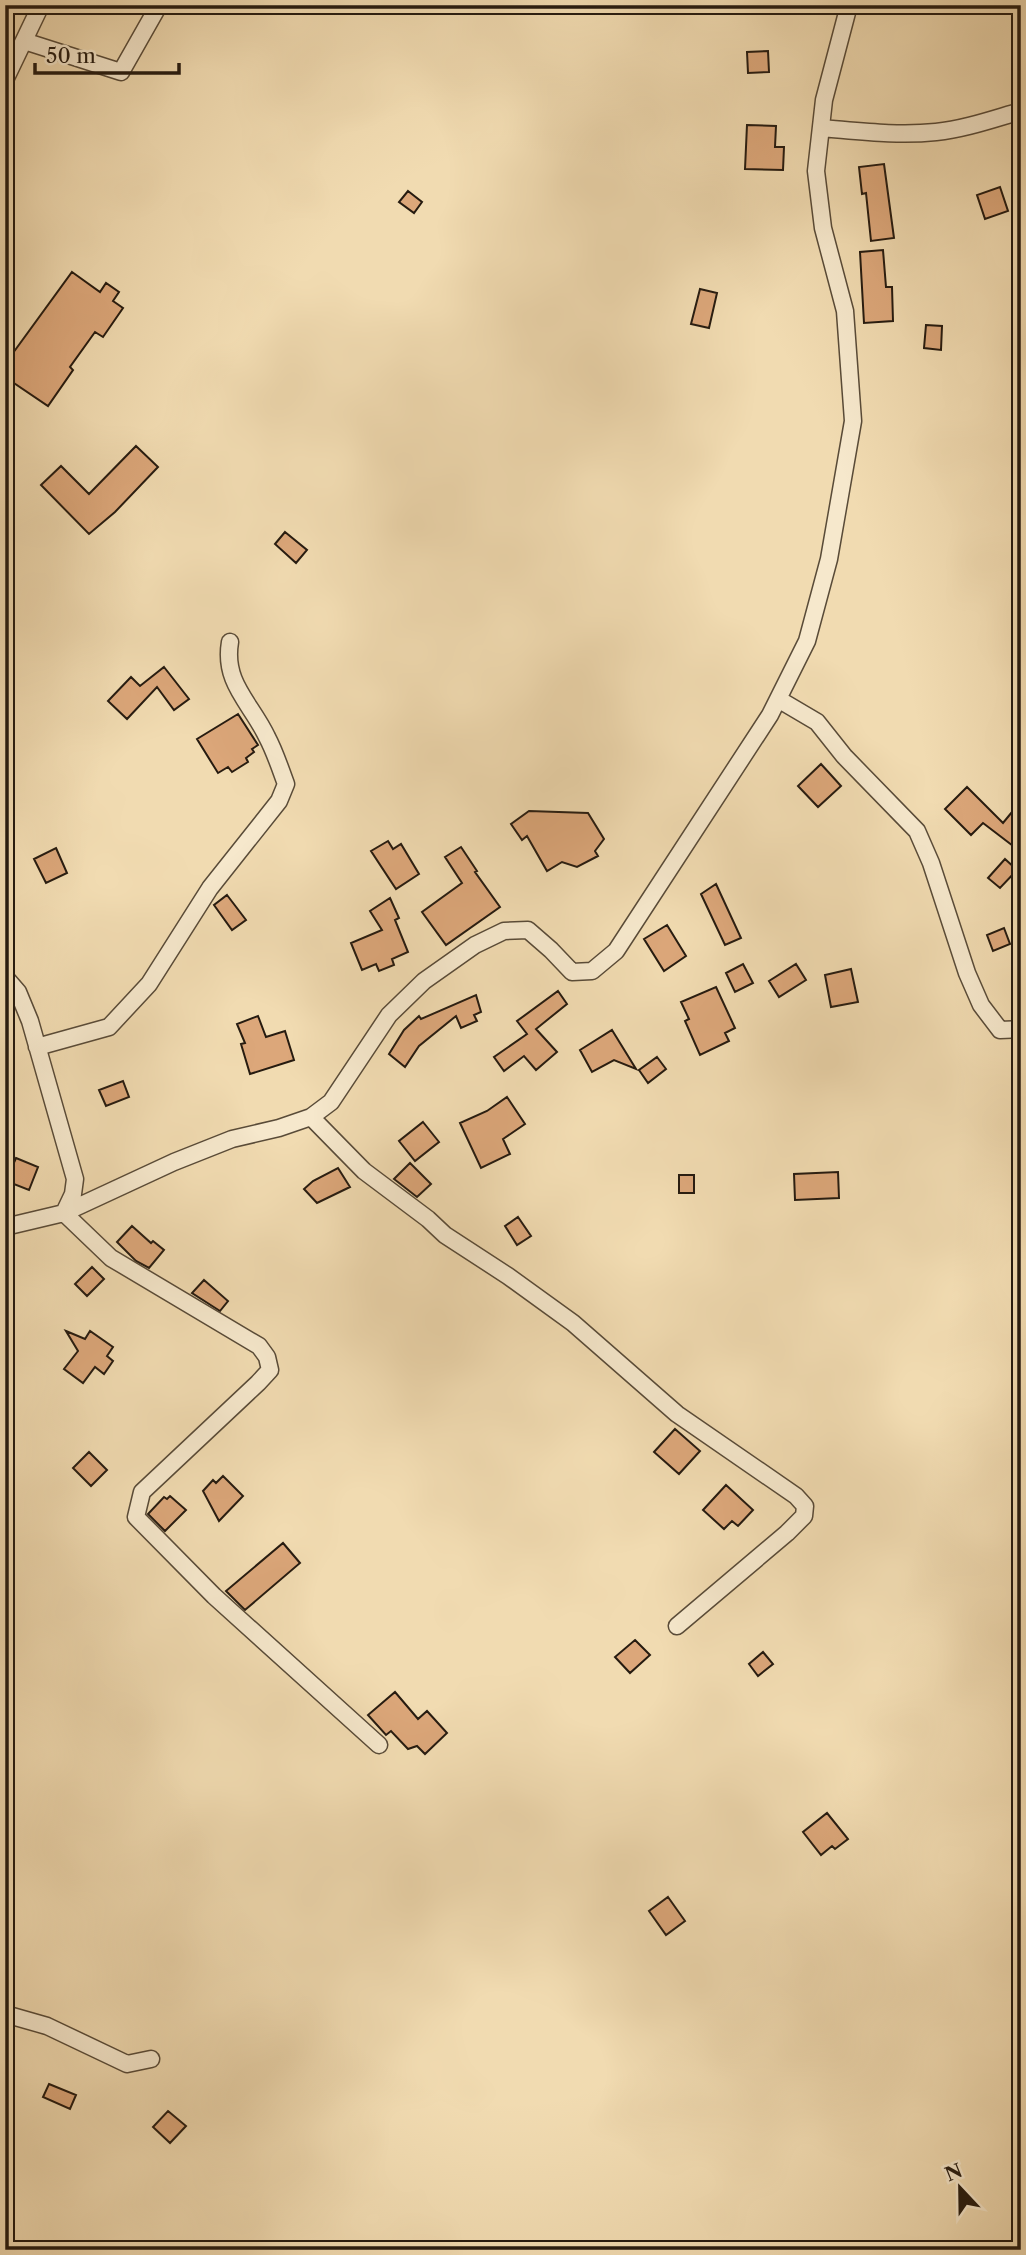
<svg xmlns="http://www.w3.org/2000/svg" width="1026" height="2255" viewBox="0 0 1026 2255" font-family="'Libre Caslon Text',serif">
	<style>
		.building { fill: #dca77a; stroke: #261b10; stroke-width: 2 }
		.lines { fill: none; stroke-linecap: round; stroke-linejoin: round }
		.minor-casing { stroke: #594b38; stroke-width: 19 }
		.minor { stroke: #f6e8cc; stroke-width: 16 }
	</style>
	<rect width="100%" height="100%" fill="#f1dbb1"/>
	<filter id="stains"><feTurbulence type="fractalNoise" baseFrequency=".00286" numOctaves="4"/><feColorMatrix values="0 0 0 0 .2 0 0 0 0 .09 0 0 0 0 .02 0 0 0 .5 -.17"/></filter>
	<radialGradient id="worn" r=".72"><stop offset=".6" stop-color="#630" stop-opacity="0"/><stop offset="1" stop-color="#630" stop-opacity=".3"/></radialGradient>
	<path class="building" d="M768 51 769 72 748 73 747 52Z
		M747 125 776 126 775 147H784L783 170 745 169Z
		M884 164 894 238 871 241 866 193 862 194 859 167Z
		M1000 187 1008 211 985 219 977 195Z
		M408 191 422 202 414 213 399 202Z
		M883 250 886 287H892L893 321 864 323 860 252Z
		M72 272 100 292 106 283 119 292 113 301 123 308 103 337 95 332 70 367 73 370 48 406 5 377V364Z
		M700 289 717 293 709 328 691 324Z
		M926 325 942 326 941 350 924 348Z
		M136 446 158 467 115 512 89 534 41 485 61 466 89 494Z
		M285 532 307 550 296 563 275 544Z
		M164 667 189 699 174 710 157 687 127 719 108 701 131 677 140 686Z
		M238 714 258 745 252 749 254 752 246 758 248 762 232 772 228 767 218 773 197 739Z
		M821 764 841 786 818 807 798 786Z
		M967 787 1003 823 1012 812 1021 819V852L983 823 971 835 945 809Z
		M529 811 588 813 604 839 595 851 598 856 577 867 562 862 547 871 527 836 522 840 511 824Z
		M388 841 393 849 401 844 419 874 396 889 371 851Z
		M461 847 477 871 475 872 500 907 446 945 422 912 462 883 445 857Z
		M56 848 67 873 46 883 34 859Z
		M1005 859 1017 870 1000 888 988 878Z
		M716 884 741 938 725 945 701 894Z
		M227 895 246 920 232 930 214 905Z
		M390 898 399 918 395 920 408 952 392 959 394 965 379 971 376 964 362 970 351 943 382 930 370 911Z
		M667 925 686 956 664 971 644 939Z
		M1004 928 1010 944 993 951 987 935Z
		M743 964 753 983 735 992 726 973Z
		M796 964 806 980 779 997 769 981Z
		M851 969 858 1002 831 1007 825 975Z
		M716 987 735 1028 725 1033 729 1041 700 1055 685 1021 689 1019 681 1002Z
		M558 991 567 1004 536 1029 557 1052 536 1070 524 1056 504 1071 494 1057 527 1034 517 1021Z
		M476 995 481 1012 474 1015 477 1021 461 1028 456 1016 419 1046 405 1067 389 1054 404 1030 419 1016 421 1019Z
		M258 1016 266 1037 285 1031 294 1060 250 1074 241 1044 245 1043 237 1024Z
		M612 1030 636 1069 614 1060 592 1072 580 1050Z
		M657 1057 666 1069 648 1083 639 1070Z
		M123 1081 129 1097 106 1106 99 1090Z
		M507 1097 525 1124 503 1139 510 1154 481 1168 460 1123 487 1111Z
		M423 1122 439 1142 415 1161 399 1141Z
		M16 1158 38 1167 29 1190 6 1181Z
		M410 1163 431 1184 417 1197 394 1179Z
		M338 1168 350 1187 317 1203 304 1189 313 1181Z
		M838 1172 839 1198 795 1200 794 1174Z
		M679 1175H694V1193H679Z
		M518 1217 531 1236 517 1245 505 1226Z
		M132 1226 151 1243 153 1241 164 1250 149 1268 136 1261 117 1242Z
		M92 1267 104 1279 87 1296 75 1284Z
		M204 1280 228 1301 220 1311 192 1293Z
		M66 1331 85 1339 90 1331 113 1347 107 1356 113 1361 104 1374 95 1367 83 1383 64 1369 78 1351Z
		M675 1429 700 1451 679 1474 654 1452Z
		M89 1452 107 1470 91 1486 73 1468Z
		M223 1476 243 1496 219 1521 203 1491 213 1480 216 1483Z
		M726 1485 753 1510 738 1526 732 1521 724 1529 703 1510Z
		M170 1496 186 1510 165 1531 148 1514 164 1497 167 1499Z
		M283 1543 300 1563 245 1610 226 1591Z
		M635 1640 650 1655 630 1673 615 1657Z
		M763 1652 773 1664 758 1676 749 1664Z
		M395 1692 418 1719 427 1711 447 1733 425 1754 417 1746 408 1749 391 1731 386 1735 368 1715Z
		M827 1813 848 1839 835 1849 832 1846 821 1855 803 1832Z
		M668 1897 685 1921 666 1935 649 1911Z
		M49 2084 76 2095 70 2109 43 2097Z
		M168 2111 186 2126 170 2143 153 2127Z"/>
	<g class="lines">
		<defs>
			<path id="minor" d="M24 41 121 72 159 5
				M5 80 41 5
				M821 128C859 131 897 136 936 132 965 129 993 119 1021 111
				M778 699 817 722 844 756 917 831 931 863 967 973 981 1005 1000 1030 1021 1029
				M5 977 18 992 30 1021 75 1179 73 1194 64 1213 111 1258 259 1346 267 1357 270 1370 258 1383 142 1492 136 1517 214 1596 379 1745
				M37 1047 109 1027 149 984 210 888 279 801 286 784C280 768 275 752 267 737 251 703 223 683 230 642
				M311 1117 364 1171 428 1219 445 1235 508 1276 573 1323 677 1414 796 1496 805 1506 804 1516 787 1533 677 1626
				M5 1227 64 1213 174 1162 232 1139 279 1128 311 1117 331 1102 389 1015 424 981 475 945 504 931 528 930 551 950 572 972 592 971 616 951 770 715 807 641 829 559 853 421 845 311 823 228 816 171 824 100 849 5
				M5 2014 47 2026 127 2064 151 2059"/>
		</defs>
		<use href="#minor" class="minor-casing"/>
		<use href="#minor" class="minor"/>
	</g>
	<rect width="1026" height="2255" fill="none" stroke="#f1dbb1" stroke-width="28"/>
	<rect x="7" y="7" width="1012" height="2241" fill="none" stroke="#261b10" stroke-width="3.5"/>
	<rect x="14" y="14" width="998" height="2227" fill="none" stroke="#261b10" stroke-width="2"/>
	<g transform="translate(960 2188) rotate(338)" stroke="#f6e8cc" stroke-width="5" paint-order="stroke">
	<path d="M0-5L12 26L0 18L-12 26Z" fill="#261b10"/>
	<text y="-10" font-size="19" font-weight="bold" text-anchor="middle" fill="#261b10">N</text>
	</g>
	<path d="M35 63v10h144v-10" fill="none" stroke="#261b10" stroke-width="3.5"/>
	<text x="46" y="63" font-size="21" fill="#261b10" stroke="#f6e8cc" stroke-width="5" paint-order="stroke">50 m</text>
	<rect width="100%" height="100%" filter="url(#stains)"/>
	<rect width="100%" height="100%" fill="url(#worn)"/>
</svg>
